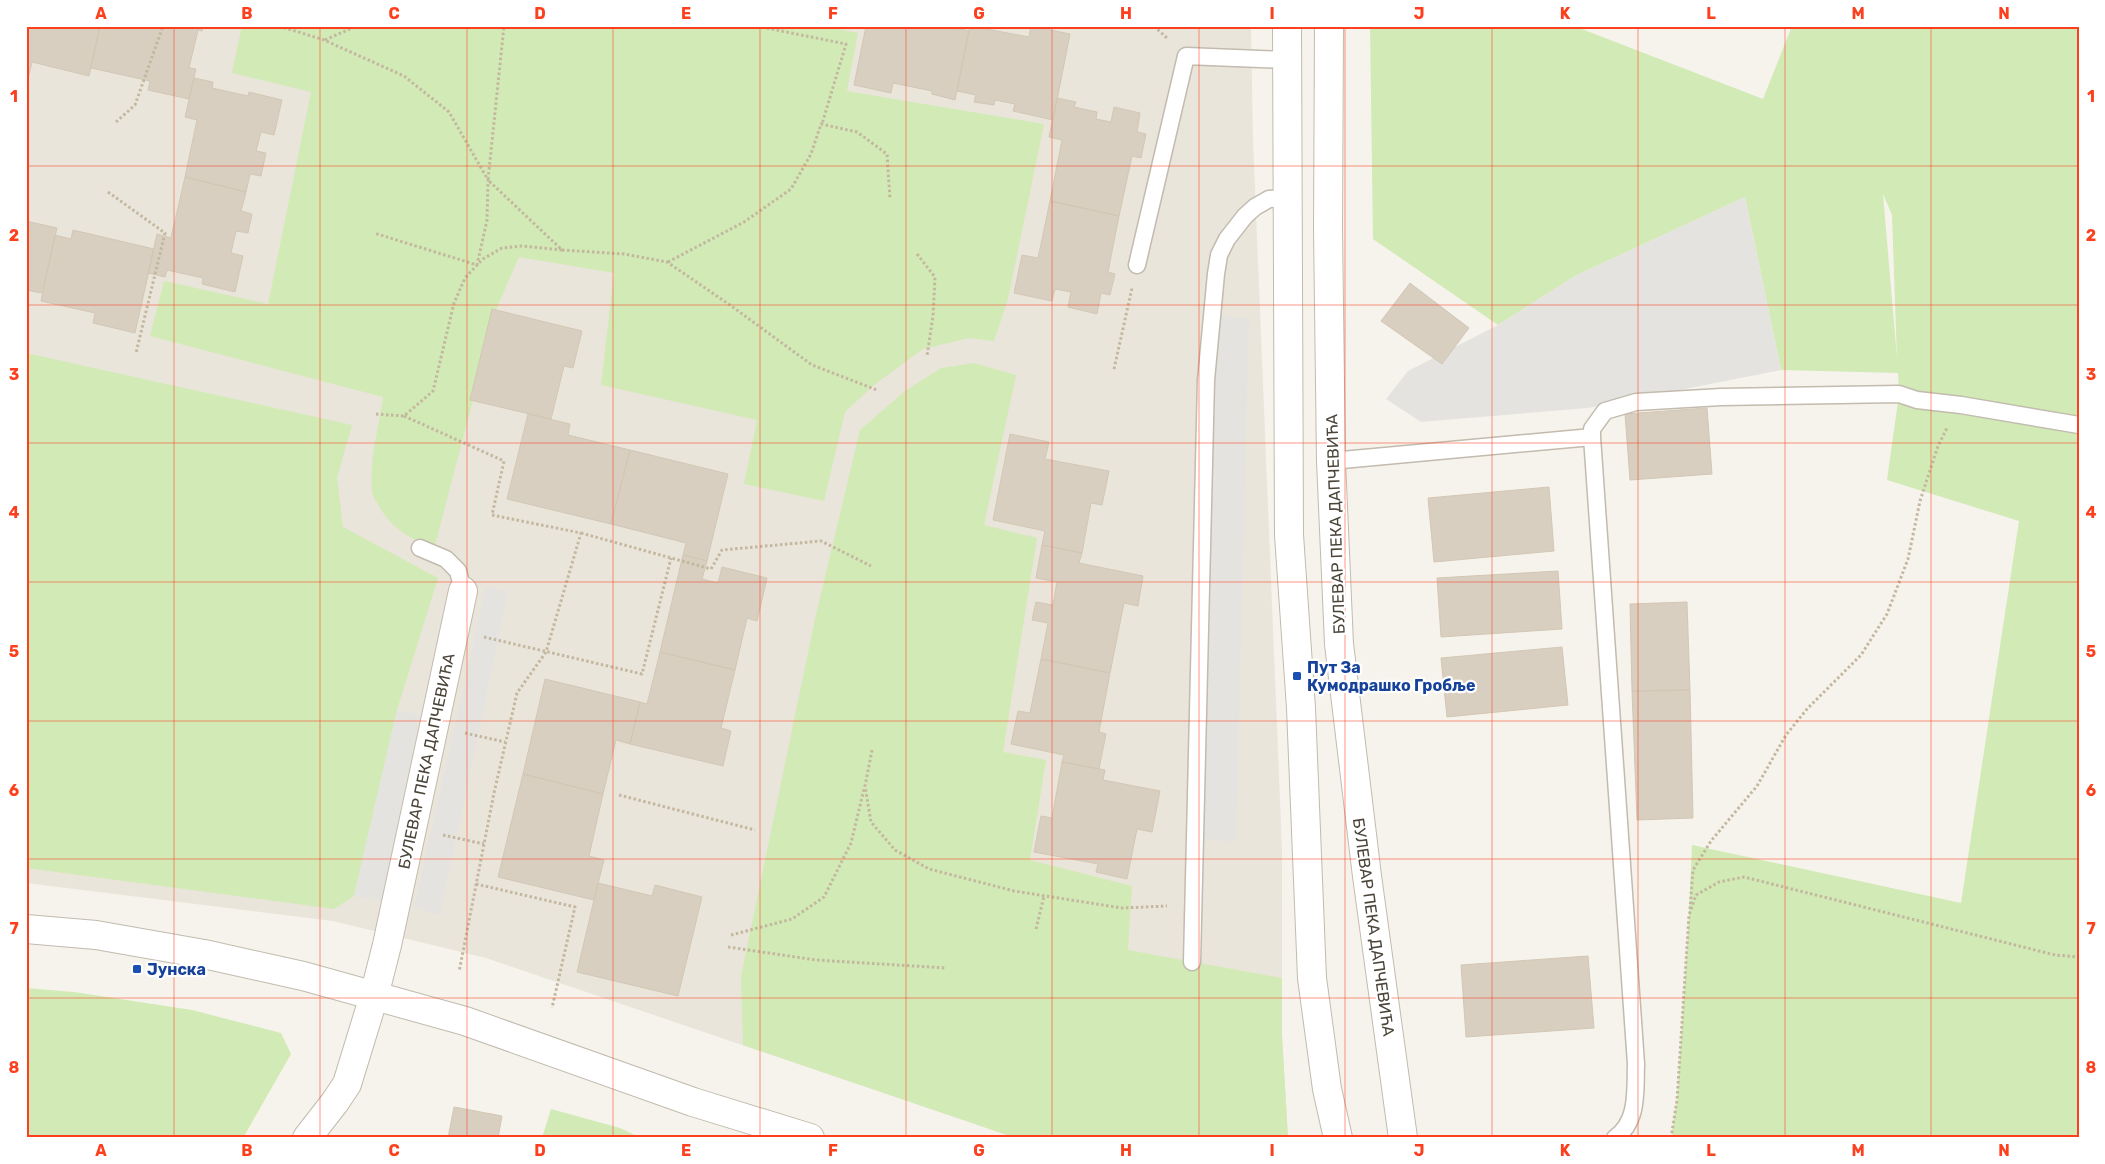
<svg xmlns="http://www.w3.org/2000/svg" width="2105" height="1164" viewBox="0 0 2105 1164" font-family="Rubik,sans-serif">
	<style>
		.residential { fill: #eae5da }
		.green { fill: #d2eab5; fill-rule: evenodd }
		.parking { fill: #e5e3e0 }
		.building { fill: #d8cfc1; stroke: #d3c7b4 }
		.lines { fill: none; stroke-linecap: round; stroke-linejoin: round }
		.service-casing { stroke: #c2bbae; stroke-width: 19 }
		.minor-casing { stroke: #c2bbae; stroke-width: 30 }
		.tertiary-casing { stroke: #c2bbae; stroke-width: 30 }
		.path { stroke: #c4b79f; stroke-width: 3; stroke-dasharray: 2.5 2.5; stroke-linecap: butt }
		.service { stroke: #fff; stroke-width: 16 }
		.minor { stroke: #fff; stroke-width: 28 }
		.tertiary { stroke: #fff; stroke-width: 28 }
		.grid { fill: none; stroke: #fc3f1d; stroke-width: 1; stroke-opacity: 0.55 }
		.transit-dot { fill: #1a4fb4; stroke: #fff; stroke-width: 2 }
		.labels { text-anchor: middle; stroke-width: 4.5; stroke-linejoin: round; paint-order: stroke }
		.street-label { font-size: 16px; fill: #4b4439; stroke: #fff }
		.transit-label { font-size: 16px; font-weight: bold; fill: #164399; stroke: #fff; text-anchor: start }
		.neatline { fill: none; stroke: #fc3f1d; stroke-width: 2 }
		.grid-label { font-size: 16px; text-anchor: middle; font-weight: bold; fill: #fc3f1d }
	</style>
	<rect width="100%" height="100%" fill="#f6f3ec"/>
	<path class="residential" d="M26 26H1251L1253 139 1282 849V1035L1288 1138H1016L486 958 333 921 26 883Z"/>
	<path class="green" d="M242 26H824L858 33 847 91 1044 124 1008 299 994 341 969 338 923 349 874 385 845 412 824 501 744 484 757 420 601 385 614 273 519 257 498 305 434 549C411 539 389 527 378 504 375 500 372 495 372 490 369 459 379 427 383 397L150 336 164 281 268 304 311 92 232 73Z
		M1370 26H1574L1763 99 1792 26H2079L2078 1138H1671L1677 1100 1689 915 1692 845 1961 903 2019 521 1887 480 1899 394 1898 373 1781 370 1745 197 1575 276 1498 325 1373 239ZM1883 194 1892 215 1897 358Z
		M26 353 352 425 337 478 343 527 438 578 397 710 354 896 334 909 26 868Z
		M974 363 1016 375 984 525 1037 538 1003 752 1046 760 1030 860 1132 886 1128 950 1282 978V1035L1288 1138H1016L743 1045 741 976 815 619 860 430 905 391 941 368Z
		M26 988 74 992 192 1010 281 1033 291 1054 243 1138H26Z
		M551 1109 620 1128 641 1138H542Z"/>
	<path class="parking" d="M1745 197 1781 370 1588 408 1421 422 1386 399 1408 371 1498 325 1575 276Z
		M1212 315 1249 319 1236 842 1195 838Z
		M486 587 508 592 440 915 414 908Z
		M397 710 420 715 382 901 354 896Z"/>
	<path class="building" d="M26 26H100L89 76 32 62 28 79 26 78Z
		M100 26H203L202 31 198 30 189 68 196 69 189 99 148 90 150 81 91 68Z
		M866 26H949L969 31 955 100 932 94V91L893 83 891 93 854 85Z
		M970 26 1029 37 1031 26 1070 34 1053 120 1013 111 1015 104 995 100 994 105 974 102 976 95 957 91Z
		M194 78 213 82 212 88 248 96 249 92 282 100 274 135 261 132 256 151 266 153 261 176 250 174 246 192 185 177 197 120 185 117Z
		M1057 98 1076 102 1074 107 1097 112 1096 119 1111 122 1114 107 1140 113 1137 132 1146 134 1141 158 1132 156 1119 216 1050 201 1062 140 1049 137Z
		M185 177 246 192 241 211 252 214 248 233 236 231 231 253 243 256 235 292 202 284 203 278 167 270 165 277 148 273 157 234 171 238Z
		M1050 201 1119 216 1108 272 1115 274 1110 295 1101 293 1097 314 1068 307 1071 292 1055 289 1052 301 1014 293 1022 255 1038 258Z
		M26 221 57 228 42 293 26 290Z
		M73 230 154 249 135 333 93 323 95 313 41 301 55 235 71 239Z
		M1410 283 1469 328 1442 364 1381 321Z
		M492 309 582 331 573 368 564 366 551 419 470 400Z
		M1707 408 1712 474 1630 480 1625 414Z
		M528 414 570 424 568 435 630 450 611 524 507 499Z
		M1010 434 1049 442 1045 459 1109 471 1102 505 1091 503 1082 553 1042 545 1045 531 993 520Z
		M630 450 728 474 707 561 683 555 686 543 611 524Z
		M1549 487 1554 551 1434 562 1428 498Z
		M1042 545 1082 553 1079 563 1143 576 1138 606 1124 603 1110 673 1041 659 1048 623 1032 620 1036 602 1053 605 1057 582 1036 578Z
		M683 555 707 561 702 579 718 583 722 567 767 578 757 621 747 618 735 670 660 652Z
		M1558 571 1562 629 1441 637 1437 578Z
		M1687 602 1690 690 1632 691 1630 604Z
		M1562 647 1568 705 1447 717 1441 658Z
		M660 652 735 670 721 728 731 731 723 766 630 744 640 702 647 704Z
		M1041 659 1110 673 1099 732 1106 734 1099 769 1062 762 1064 755 1011 744 1018 711 1030 713Z
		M545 679 640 702 630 744 616 740 603 794 523 774Z
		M1690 690 1693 818 1637 820 1632 691Z
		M1062 762 1105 770 1103 780 1160 791 1152 832 1137 829 1127 879 1096 872 1098 864 1034 852 1041 816 1052 818Z
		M523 774 603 794 589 856 604 860 594 900 498 877Z
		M598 883 652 896 655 885 702 897 678 996 577 972Z
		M1588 956 1594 1028 1466 1037 1461 965Z
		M454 1107 502 1116 498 1138H448Z"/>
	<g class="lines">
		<defs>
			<path id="service" d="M1137 265 1186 56 1287 60
				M1331 461 1592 437
				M420 548 446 559 458 571 463 591
				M1192 962 1206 380 1216 274 1219 255 1227 239 1245 216 1255 207 1269 199 1288 198
				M1615 1138C1639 1121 1635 1090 1636 1064L1592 437V429L1605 411 1636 402 1721 397 1899 394 1917 400 1961 405 2079 425"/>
			<path id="minor" d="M307 1138 335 1102 347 1084 374 996 387 945 463 591"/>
			<path id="tertiary" d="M1287 26 1289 535 1301 708 1312 978 1327 1089 1338 1138
				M1329 26 1328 229 1331 461 1339 644 1367 876 1403 1138
				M26 929 96 935 204 954 303 976 465 1021 693 1102 810 1138"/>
		</defs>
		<use href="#service" class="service-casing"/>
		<use href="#minor" class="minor-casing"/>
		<use href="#tertiary" class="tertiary-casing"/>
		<path class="path" d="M279 26 324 40 404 76 449 112 488 180 487 220 477 265 374 233
			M757 26 846 44 822 124
			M1154 26 1168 39
			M325 40 357 26
			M116 122 135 105 163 26
			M108 192 165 233 136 353
			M562 250 624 254 667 262 730 305 812 365 877 390
			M917 254 935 277 933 316 927 356
			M668 262 744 222 791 189 811 154 821 124 857 132 887 154 890 199
			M1114 369 1132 288
			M376 414 404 416 433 391 454 303 465 278 477 265 483 259 502 248 521 246 562 250 488 180 504 26
			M404 416 504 461 492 515 581 533 546 652 517 693 494 793 459 972
			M581 533 711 569 722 550 821 541 871 566
			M484 637 642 674 671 558
			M465 733 505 742
			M872 750 865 786 871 822 895 850 929 869 1014 891 1122 908 1167 906
			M619 795 755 830
			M443 835 484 844
			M476 884 575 907 552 1008
			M1690 909 1693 870 1711 841 1757 786 1786 735 1807 709 1861 655 1887 614 1908 559 1920 501 1938 446 1947 428
			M1036 929 1044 896
			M731 935 792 919 824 897 851 843 864 789
			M728 947 816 960 946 968
			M1671 1138 1677 1100 1689 915 1696 895 1719 882 1744 877 2055 955 2079 957"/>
		<use href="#service" class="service"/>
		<use href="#minor" class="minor"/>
		<use href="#tertiary" class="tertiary"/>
	</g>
	<path class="grid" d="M174 26V1138M320 26V1138M467 26V1138M613 26V1138M760 26V1138M906 26V1138M1052 26V1138M1199 26V1138M1345 26V1138M1492 26V1138M1638 26V1138M1785 26V1138M1931 26V1138M26 166H2079M26 305H2079M26 443H2079M26 582H2079M26 721H2079M26 859H2079M26 998H2079"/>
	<g class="transit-dot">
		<rect x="1292" y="671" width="10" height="10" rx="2.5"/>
		<rect x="132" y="964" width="10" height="10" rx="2.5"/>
	</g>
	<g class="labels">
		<g class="street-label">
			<text transform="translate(1335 524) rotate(-92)" y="6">БУЛЕВАР ПЕКА ДАПЧЕВИЋА</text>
			<text transform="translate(426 761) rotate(-78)" y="6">БУЛЕВАР ПЕКА ДАПЧЕВИЋА</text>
			<text transform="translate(1374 927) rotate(82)" y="6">БУЛЕВАР ПЕКА ДАПЧЕВИЋА</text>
		</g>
		<g class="transit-label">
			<text x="1307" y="673">Пут За<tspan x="1307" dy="18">Кумодрашко Гробље</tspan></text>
			<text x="147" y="975">Јунска</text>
		</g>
	</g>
	<rect width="2105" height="1164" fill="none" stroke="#ffffff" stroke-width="55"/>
	<rect x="28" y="28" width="2050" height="1108" class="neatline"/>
	<g class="grid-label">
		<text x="101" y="19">A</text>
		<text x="247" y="19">B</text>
		<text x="394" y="19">C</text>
		<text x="540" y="19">D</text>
		<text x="686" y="19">E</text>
		<text x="833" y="19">F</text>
		<text x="979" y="19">G</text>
		<text x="1126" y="19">H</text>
		<text x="1272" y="19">I</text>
		<text x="1419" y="19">J</text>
		<text x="1565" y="19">K</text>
		<text x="1711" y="19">L</text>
		<text x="1858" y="19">M</text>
		<text x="2004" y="19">N</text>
		<text x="14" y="102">1</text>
		<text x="2091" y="102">1</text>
		<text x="14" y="241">2</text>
		<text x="2091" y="241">2</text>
		<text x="14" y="380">3</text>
		<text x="2091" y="380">3</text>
		<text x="14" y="518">4</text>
		<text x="2091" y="518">4</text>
		<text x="14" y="657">5</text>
		<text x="2091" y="657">5</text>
		<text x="14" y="796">6</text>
		<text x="2091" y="796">6</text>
		<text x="14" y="934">7</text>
		<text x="2091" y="934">7</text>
		<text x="14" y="1073">8</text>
		<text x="2091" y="1073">8</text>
		<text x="101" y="1156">A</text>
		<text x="247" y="1156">B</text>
		<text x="394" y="1156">C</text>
		<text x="540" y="1156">D</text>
		<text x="686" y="1156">E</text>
		<text x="833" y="1156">F</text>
		<text x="979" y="1156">G</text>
		<text x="1126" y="1156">H</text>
		<text x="1272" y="1156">I</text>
		<text x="1419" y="1156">J</text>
		<text x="1565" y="1156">K</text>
		<text x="1711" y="1156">L</text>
		<text x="1858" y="1156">M</text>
		<text x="2004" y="1156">N</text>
	</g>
</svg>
